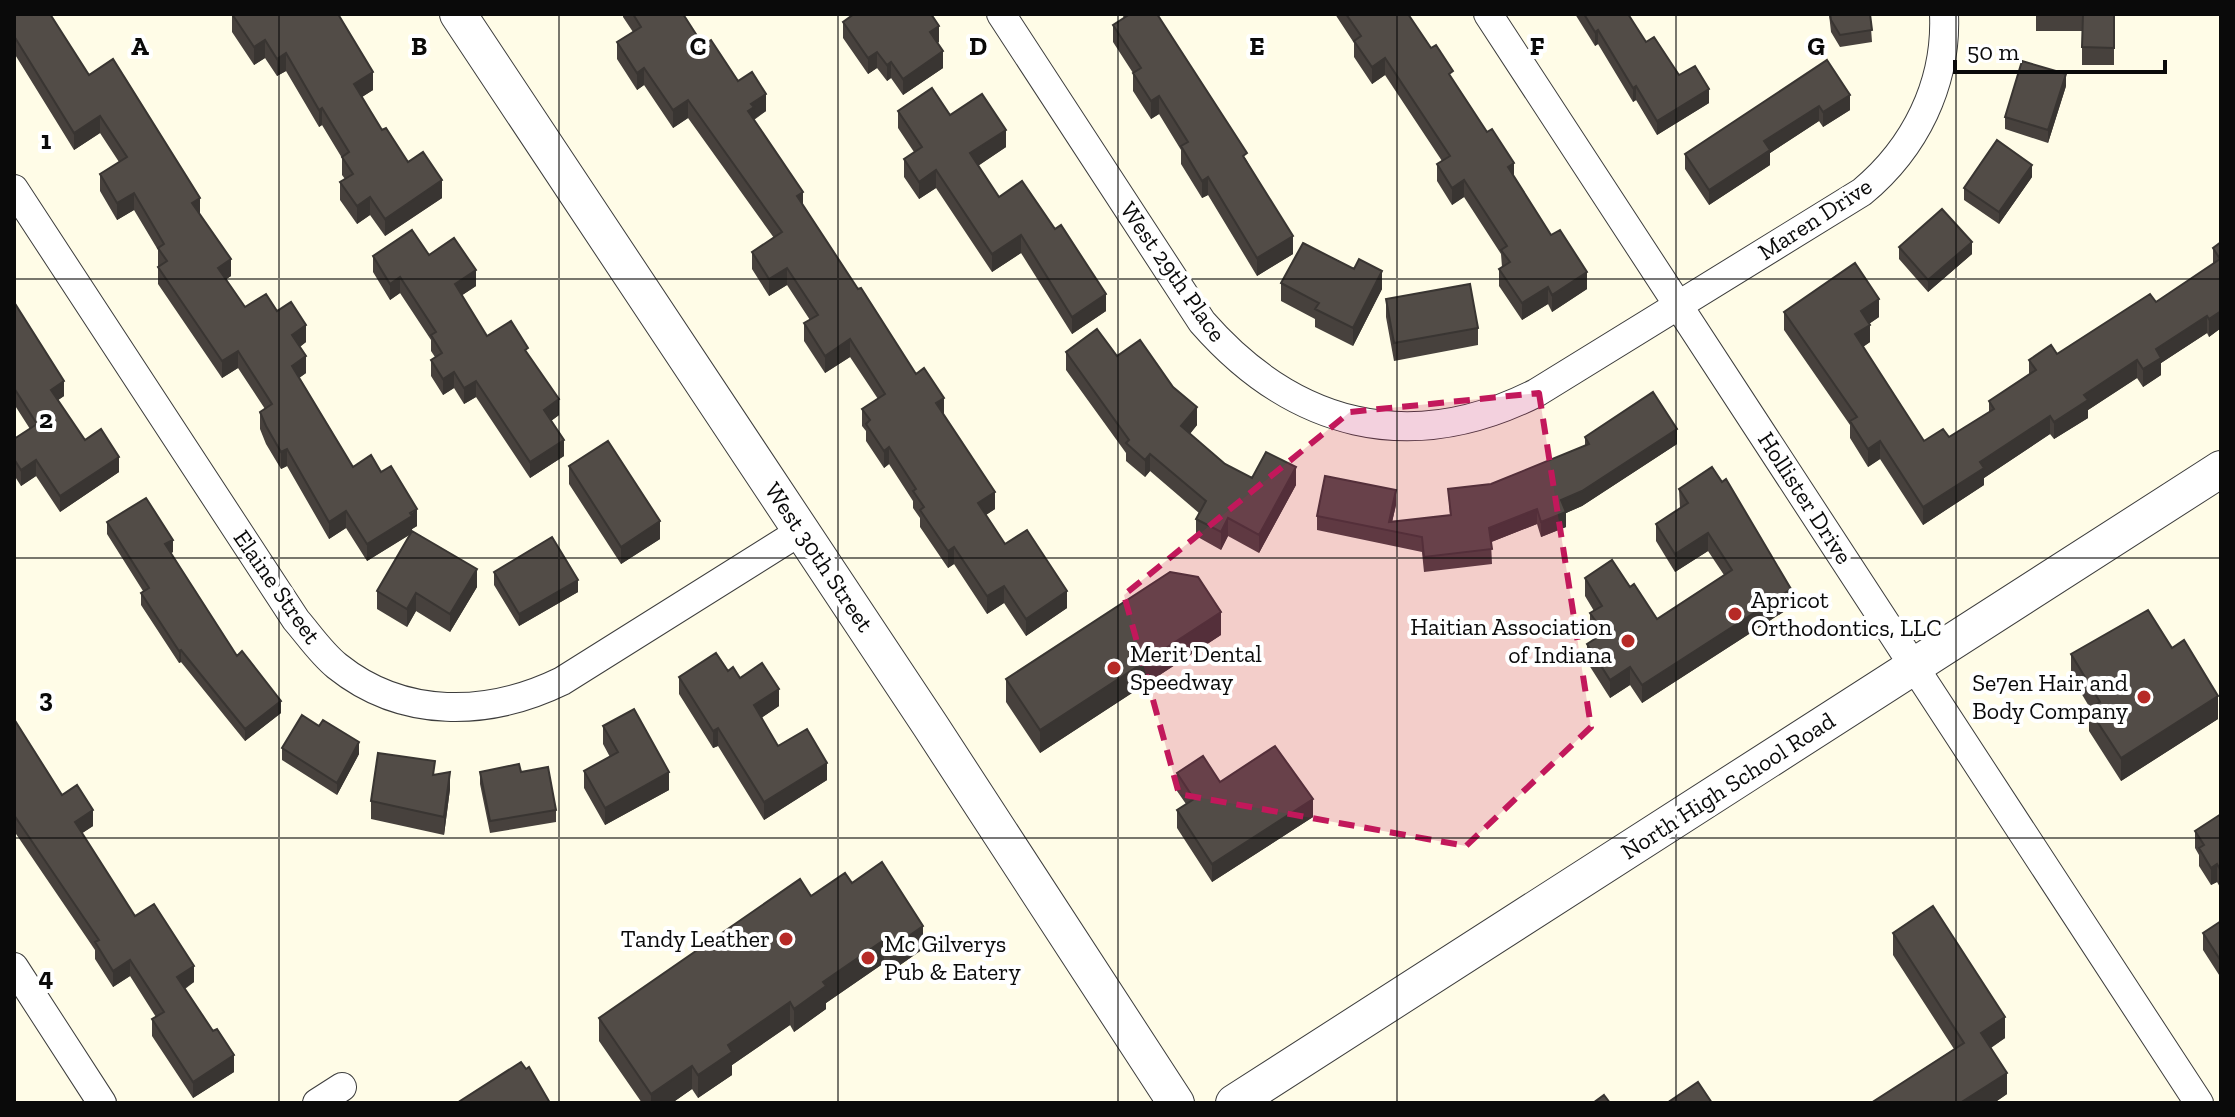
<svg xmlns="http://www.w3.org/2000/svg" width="2235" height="1117" viewBox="0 0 2235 1117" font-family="'Zilla Slab',serif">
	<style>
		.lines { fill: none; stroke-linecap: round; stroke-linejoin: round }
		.minor-casing { stroke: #3d3d3d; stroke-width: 30 }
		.tertiary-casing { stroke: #3d3d3d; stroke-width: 38 }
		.minor { stroke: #fff; stroke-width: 28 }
		.tertiary { stroke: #fff; stroke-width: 36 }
		.wall { fill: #47413d }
		.shaded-wall { fill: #393532 }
		.building { fill: #524c47; stroke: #393532; stroke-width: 2 }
		.marked { fill: #c2185b; fill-opacity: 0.2; stroke: #c2185b; stroke-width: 6; stroke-dasharray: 16 10; stroke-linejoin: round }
		.grid { fill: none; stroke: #0a0a0a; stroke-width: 2; stroke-opacity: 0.55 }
		.poi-dot { fill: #b62a26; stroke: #fff; stroke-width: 3 }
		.labels { text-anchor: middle; stroke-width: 8; stroke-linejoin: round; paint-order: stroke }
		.street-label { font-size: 24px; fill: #0a0a0a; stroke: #fff }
		.poi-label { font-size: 24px; fill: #0a0a0a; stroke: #fff; text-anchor: start }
		.grid-label { font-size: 26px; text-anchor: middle; font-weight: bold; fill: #0a0a0a; stroke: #fff; stroke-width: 8; stroke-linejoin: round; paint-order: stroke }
	</style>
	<rect width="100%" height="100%" fill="#fffce7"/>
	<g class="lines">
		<defs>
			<path id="minor" d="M1001 14 1202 322C1293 426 1409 457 1536 393L1862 192C1915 148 1947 84 1944 14
				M1488 14 2199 1103
				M14 189 296 620C309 635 321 653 337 666 403 719 488 717 562 681L801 531
				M14 967 102 1103
				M317 1103 342 1087"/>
			<path id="tertiary" d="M458 14 930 725 1176 1103
				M1234 1103 2221 469"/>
		</defs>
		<use href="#minor" class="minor-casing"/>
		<use href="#tertiary" class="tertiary-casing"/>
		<use href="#minor" class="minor"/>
		<use href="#tertiary" class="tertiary"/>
	</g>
	<path class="wall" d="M14 14 89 75 200 214 231 276 226 279 245 307 277 311 306 342 300 347 306 373 299 378 353 467 417 526 412 529V532L477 587 450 632 416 611 407 627 377 609V591L411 534 367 561 346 528 329 539 287 466 281 469 266 444 260 429V412L265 409 238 368 222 378 158 284V250L134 210 117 220 100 191V174L119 162 100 133 74 150 14 53Z
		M232 14 373 90 362 97 382 130 408 162 442 198 385 236 370 215 357 224 340 200V182L345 179 342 175V158L322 125 319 127 286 71 277 76 265 58 254 65 232 32Z
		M623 14H683L703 45 766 111 754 120 803 205 858 289 944 415 995 509 986 515 1005 544 1067 608 1026 636 1004 603 987 614 954 564 948 568 920 527V518L913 508V501L889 464 884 468 866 441V431L862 426V409L878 399 850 357 825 373 804 341V323L810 320 787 285 769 296 752 269V252L774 238 688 118 673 128 644 85 637 90 617 59V42L633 32 623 17Z
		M1122 14H1157L1247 161 1293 254 1257 276 1208 195 1202 198 1181 164V150L1159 114 1151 119 1133 91V73L1113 42V25L1124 18Z
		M1335 14H1408L1453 80 1551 235 1587 289 1552 312 1548 304 1522 320 1499 286V269L1502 267 1501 254 1464 197 1452 205 1437 181V164L1442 161 1385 75 1372 84 1354 57V43Z
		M1575 14H1628L1646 42 1679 75 1709 103 1657 135 1636 100 1633 102 1598 44 1595 46Z
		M1829 14H1870L1872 42 1840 47 1831 32Z
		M2036 14H2114V65H2082V31H2036Z
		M843 22 939 42 937 43 943 68 903 95 891 78 887 81 877 68 868 74 843 38Z
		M1827 60 1850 110 1823 127 1819 121 1770 153V165L1709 205 1685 169V154Z
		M2066 86 2048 143 2005 129V117Z
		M898 111 950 115 1006 147 978 166 999 197 1106 311 1072 334 1021 253 992 272 936 188 919 199 904 177V159L914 152 898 128Z
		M2032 177 1999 224 1964 200V188Z
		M2221 242V328L2209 337 2207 333 2161 363V375L2143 387 2137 378 2088 410V418L2054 439 2050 434 1984 478V485L1923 525 1880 459 1868 467 1850 438V425L1784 330V312L1879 317 1869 324 1870 342 1863 347 1924 441 1949 437 1989 413V401L2029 374V360L2057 354 2156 302 2213 264V248Z
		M1899 247 1972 254 1928 292 1899 259Z
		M429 255 476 286 462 295 487 336 528 354 559 415 551 421 564 456 530 478 476 397 464 404 454 388 443 395 431 376V360L435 357 431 351V340L400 293 390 300 373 272V256Z
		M1281 283 1382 289 1353 346 1315 327V319L1281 301Z
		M1386 299 1478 328V345L1394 361 1386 317Z
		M14 302 64 396 58 400 85 440 119 472 60 512 36 476 21 486 14 475V439L30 429 14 404Z
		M1066 352 1117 356 1197 425 1190 434 1225 464 1252 478 1296 485 1259 553 1228 536 1221 550 1196 536V519L1199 513 1150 471 1145 477 1126 461V453L1066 370Z
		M1585 437 1677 444 1582 506 1566 513V527L1541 537 1537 524 1491 542 1492 564 1424 572 1422 552 1317 530V516L1396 505 1392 522 1450 515 1448 489 1491 484 1585 446Z
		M569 466 660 539 621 564 569 484Z
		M1679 489 1791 607 1642 703 1630 685 1610 698 1587 662V644L1595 639 1590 631V613L1594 611 1585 596V578L1630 587 1657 619 1724 575 1708 551 1675 572 1656 541V524L1680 508Z
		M107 522 173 552 171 553 237 656 281 713 245 741 181 662 179 663 141 605V593L143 591 107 534Z
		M494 572 578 592 519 626 494 585Z
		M1221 635 1040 753 1006 702V679Z
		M2172 648 2218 719 2121 781 2089 731V709L2090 708 2071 676V654Z
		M728 671 740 678 779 706 761 718 778 746 827 780 764 820 718 746 713 748 679 694V677Z
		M14 719 62 795 93 826 82 833 135 916 194 982 185 989 234 1072 193 1098 152 1036V1019L156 1017 130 976 113 987 95 959V950L14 831Z
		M319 726 359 754 337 795 282 760V748Z
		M603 726 669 790 605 825 584 788V771L610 757 603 744Z
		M480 772H521L556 810V822L490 833 480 784Z
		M1177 773 1220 782 1313 817 1212 882 1177 828V810L1186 804 1177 791Z
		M435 775 450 789 444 835 371 819V801Z
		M2221 814V889L2217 882 2211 885 2199 866V855L2195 848V831Z
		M852 883 923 949 890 972 884 963 826 1003V1009L794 1032 790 1025 732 1065V1075L698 1098 692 1089 672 1103H642L599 1041V1018L811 896Z
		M2221 921V978L2203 950V933Z
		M1893 933 2005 1038 1991 1048 2007 1094 1994 1103H1871L1954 1049 1893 955Z"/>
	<path class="shaded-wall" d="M939 26V42L930 48V32Z
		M1598 30V44L1595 46V32Z
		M265 40V58L254 65V47Z
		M943 51V68L903 95V79Z
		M877 52V68L868 74V58Z
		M286 53V71L277 76V59Z
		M1385 58V75L1372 84V67Z
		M891 62V78L887 81V65Z
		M644 68V85L637 90V73Z
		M373 72V90L354 102V84Z
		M2066 74V86L2048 143V130Z
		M1636 86V100L1633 102V88Z
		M1709 89V103L1657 135V121Z
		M766 94V111L754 119V125L748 111 751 104Z
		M1850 95V110L1823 127V112Z
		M1159 96V114L1151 119V101Z
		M688 100V118L673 128V110Z
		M1819 106V121L1770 153V165L1709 205V190L1764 141Z
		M322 108V125L319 127V110Z
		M100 116V133L74 150V133Z
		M1006 130V147L970 171V153Z
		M1514 163V180L1508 167Z
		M2032 165V177L1999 224V212Z
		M936 170V188L919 199V182Z
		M1208 177V195L1202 198V181Z
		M442 180V198L385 236V219Z
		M1464 180V197L1452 205V188Z
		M803 192V209L797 196Z
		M134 193V210L117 220V203Z
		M370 197V215L357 224V206Z
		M200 198V215L192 203Z
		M1021 235V253L992 272V254Z
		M1293 236V254L1257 276V258Z
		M1972 242V254L1928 292V280Z
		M231 259V276L218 285V268Z
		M787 268V285L769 296V279Z
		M476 270V286L455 300V284Z
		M1382 271V289L1353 346V328Z
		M1587 272V289L1552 312V295Z
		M400 277V293L390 300V284Z
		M1548 287V304L1522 320V303Z
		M1106 294V311L1072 334V317Z
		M1879 299V317L1861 329V311Z
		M2221 311V328L2209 337V319Z
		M2207 316V333L2161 363V375L2143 387V369L2156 349Z
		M306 325V342L292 352V335Z
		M1870 325V342L1855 352V334Z
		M850 339V357L825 373V356Z
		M238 351V368L222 378V361Z
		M306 356V373L292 383V366Z
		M2137 360V378L2088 410V418L2054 439V422L2084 395Z
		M454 372V388L443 395V379Z
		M64 381V396L51 405V390Z
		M476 381V397L464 404V388Z
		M944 398V415L936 403Z
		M559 399V415L544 426V410Z
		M1197 407V425L1181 444V426Z
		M2050 416V434L1984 478V485L1923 525V507L1980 462Z
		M1677 429V444L1582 506 1566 513V527L1541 537V522L1561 500Z
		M564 440V456L530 478V462Z
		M1880 441V459L1868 467V449Z
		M889 447V464L884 468V451Z
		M287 449V466L281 469V452Z
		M1150 454V471L1145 477V460Z
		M119 457V472L60 512V496Z
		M36 460V476L21 486V470Z
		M1296 467V485L1259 553V535Z
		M1396 490V505L1390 531 1389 522Z
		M995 492V509L978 520V503Z
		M417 509V526L412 529V533L367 561V544Z
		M1537 509V524L1489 543V528Z
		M346 511V528L329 539V522Z
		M1228 518V536L1221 550V532Z
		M660 521V539L621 564V547Z
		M1708 533V551L1675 572V554Z
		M173 540V552L165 556V544Z
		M954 547V564L948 568V551Z
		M477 569V587L450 632V614Z
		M578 580V592L519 626V614Z
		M1004 586V603L987 614V596Z
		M1791 589V607L1642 703V685Z
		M1067 591V608L1026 636V619Z
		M416 593V611L407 627V609Z
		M1221 612V635L1040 753V730Z
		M181 650V662L179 663V651Z
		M1630 667V685L1610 698V680Z
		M779 689V706L754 723V705Z
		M2218 696V719L2121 781V758Z
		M281 701V713L245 741V729Z
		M718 728V746L713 748V731Z
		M359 742V754L337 795V783Z
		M827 763V780L764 820V802Z
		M450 772V789L444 835V817Z
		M669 772V790L605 825V808Z
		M1313 799V817L1212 882V864Z
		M93 810V826L75 838V822Z
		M2217 864V882L2211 885V868Z
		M923 926V949L890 972V949Z
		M884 940V963L826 1003V1009L794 1032V1009L823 982Z
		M130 960V976L113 987V971Z
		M194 966V982L177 993V977Z
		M790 1002V1025L732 1065V1075L698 1098V1075L728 1045Z
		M2005 1017V1038L1981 1054V1033Z
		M234 1055V1072L193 1098V1082Z
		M692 1066V1089L672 1103H651V1094Z
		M2007 1073V1094L1994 1103H1960Z"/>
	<path class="building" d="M14 14H50L89 75 113 59 200 198 192 203 231 259 218 268 245 307 266 294 277 311 291 302 306 325 292 335 306 356 292 366 353 467 371 455 381 472 391 466 417 509 410 513 412 516 367 544 346 511 329 522 287 449 281 452 266 426 260 412 272 404 238 351 222 361 158 267 167 261 158 248 164 244 134 193 117 203 100 174 127 157 100 116 74 133 14 36Z
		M232 14H338L373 72 354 84 382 130 386 128 408 162 423 152 442 180 385 219 370 197 357 206 340 182 353 174 342 157 349 152 322 108 319 110 286 53 277 59 265 40 254 47Z
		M633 14H683L703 45 711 40 738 81 752 72 766 94 751 104 754 107 748 111 803 192 797 196 858 289 861 288 916 374 924 368 944 398 936 403 995 492 978 503 1005 544 1027 530 1067 591 1026 619 1004 586 987 596 954 547 948 551 920 510 924 507 913 491 916 489 889 447 884 451 866 424 870 420 862 409 885 394 850 339 825 356 804 323 818 315 787 268 769 279 752 252 782 232 688 100 673 110 644 68 637 73 617 42 641 27Z
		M854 14H931L939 26 930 32 943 51 903 79 891 62 887 65 877 52 868 58 843 22Z
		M1130 14H1157L1247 153 1243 156 1293 236 1257 258 1208 177 1202 181 1181 146 1188 142 1159 96 1151 101 1133 73 1141 68 1113 25Z
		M1346 14H1408L1431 48 1436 45 1453 71 1449 74 1487 132 1492 129 1514 163 1508 167 1551 235 1560 230 1587 272 1552 295 1548 287 1522 303 1499 269 1510 262 1501 250 1507 246 1464 180 1452 188 1437 164 1450 156 1385 58 1372 67 1354 41 1361 36Z
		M1584 14H1628L1646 42 1654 37 1679 75 1695 66 1709 89 1657 121 1636 86 1633 88 1598 30 1595 32Z
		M1830 14H1870L1872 30 1840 35 1831 20Z
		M2083 14H2114V48L2082 47Z
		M1827 60 1850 95 1823 112 1819 106 1764 141 1770 150 1709 190 1685 154Z
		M2022 61 2066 74 2048 130 2005 117Z
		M932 88 950 115 982 94 1006 130 970 153 999 197 1022 181 1055 229 1061 225 1106 294 1072 317 1021 235 992 254 936 170 919 182 904 159 922 147 898 111Z
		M1997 140 2032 165 1999 212 1964 188Z
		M1942 209 1972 242 1928 280 1899 247Z
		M412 230 429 255 454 238 476 270 455 284 487 336 511 321 528 348 525 350 559 399 544 410 564 440 530 462 476 381 464 388 454 372 443 379 431 360 442 353 431 335 436 332 400 277 390 284 373 256Z
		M2221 242V311L2209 319 2207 316 2156 349 2161 358 2143 369 2137 360 2084 395 2088 400 2054 422 2050 416 1980 462 1984 468 1923 507 1880 441 1868 449 1850 421 1857 417 1784 312 1855 263 1879 299 1861 311 1870 325 1855 334 1924 441 1943 429 1949 437 1994 409 1989 401 2036 370 2029 360 2051 345 2057 354 2150 294 2156 302 2220 259 2213 248Z
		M1303 243 1354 269 1359 259 1382 271 1353 328 1315 309 1319 303 1281 283Z
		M1470 284 1478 328 1394 343 1386 299Z
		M14 302 64 381 51 390 85 440 101 429 119 457 60 496 36 460 21 470 14 459V439L37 424 14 388Z
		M1097 329 1117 356 1140 340 1173 387 1197 407 1181 426 1225 464 1252 478 1266 452 1296 467 1259 535 1228 518 1221 532 1196 519 1206 501 1150 454 1145 460 1126 443 1129 440 1066 352Z
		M1653 392 1677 429 1582 491 1561 500 1566 512 1541 522 1537 509 1489 528 1492 549 1424 557 1422 537 1317 516 1325 476 1396 490 1389 522 1451 515 1448 489 1491 484 1589 444 1585 437Z
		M608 441 660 521 621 547 569 466Z
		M1712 467 1722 482 1726 479 1791 589 1642 685 1630 667 1610 680 1587 644 1604 633 1590 613 1602 606 1585 578 1612 560 1630 587 1634 584 1657 619 1732 570 1708 533 1675 554 1656 524 1688 503 1679 489Z
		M146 498 173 540 165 544 237 656 242 651 281 701 245 729 181 650 179 651 141 593 149 588 107 522Z
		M412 531 477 569 450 614 416 593 407 609 377 591Z
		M552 537 578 580 519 614 494 572Z
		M1170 572 1198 577 1221 612 1040 730 1006 679Z
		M2148 610 2172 648 2184 640 2218 696 2121 758 2089 709 2100 702 2071 654Z
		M716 653 728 671 733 667 740 678 762 663 779 689 754 705 778 746 807 729 827 763 764 802 718 728 713 731 679 677Z
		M634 709 669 772 605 808 584 771 618 752 603 726Z
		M302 715 319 726 323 720 359 742 337 783 282 748Z
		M14 719 62 795 77 785 93 810 75 822 135 916 154 904 194 966 177 977 213 1031 217 1029 234 1055 193 1082 152 1019 164 1012 130 960 113 971 95 942 99 940 14 815Z
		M1275 746 1313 799 1212 864 1177 810 1194 799 1177 773 1203 756 1220 782Z
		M378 753 435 761 433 775 450 772 444 817 371 801Z
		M519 764 521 772 548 767 556 810 490 821 480 772Z
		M2221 814V871L2217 864 2211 868 2199 848 2204 845 2195 831Z
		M882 862 923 926 890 949 884 940 823 982 826 986 794 1009 790 1002 728 1045 732 1052 698 1075 692 1066 651 1094 599 1018 800 879 811 896 845 873 852 883Z
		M1933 906 2005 1017 1981 1033 2007 1073 1960 1103H1871L1964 1043 1893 933Z
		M2221 921V961L2203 933Z
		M521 1062 526 1069 529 1067 550 1103H457Z
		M1698 1082 1712 1103H1667Z
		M1604 1095 1610 1103H1593Z"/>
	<path class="marked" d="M1539 393 1591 727 1466 846 1179 794 1124 595 1350 412Z"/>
	<path class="grid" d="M279 14V1103M559 14V1103M838 14V1103M1118 14V1103M1397 14V1103M1676 14V1103M1956 14V1103M14 279H2221M14 558H2221M14 838H2221"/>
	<g class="poi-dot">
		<circle cx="1735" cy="614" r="8"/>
		<circle cx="1628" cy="641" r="8"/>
		<circle cx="1114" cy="668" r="8"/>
		<circle cx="2144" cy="697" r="8"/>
		<circle cx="786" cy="939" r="8"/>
		<circle cx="868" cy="958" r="8"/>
	</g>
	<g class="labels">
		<g class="street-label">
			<text transform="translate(1815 219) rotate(-33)" y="8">Maren Drive</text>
			<text transform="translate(1173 272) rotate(55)" y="8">West 29th Place</text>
			<text transform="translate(1805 498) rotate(57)" y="8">Hollister Drive</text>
			<text transform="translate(819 557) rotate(56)" y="8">West 30th Street</text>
			<text transform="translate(277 587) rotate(55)" y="8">Elaine Street</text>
			<text transform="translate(1728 786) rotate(-33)" y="8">North High School Road</text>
		</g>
		<g class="poi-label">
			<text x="1751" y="608">Apricot<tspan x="1751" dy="28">Orthodontics, LLC</tspan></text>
			<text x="1612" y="635" text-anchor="end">Haitian Association<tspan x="1612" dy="28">of Indiana</tspan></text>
			<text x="1130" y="662">Merit Dental<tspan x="1130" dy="28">Speedway</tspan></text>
			<text x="2128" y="691" text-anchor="end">Se7en Hair and<tspan x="2128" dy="28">Body Company</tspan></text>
			<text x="770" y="947" text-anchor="end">Tandy Leather</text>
			<text x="884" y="952">Mc Gilverys<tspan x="884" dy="28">Pub &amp; Eatery</tspan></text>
		</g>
	</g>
	<g class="grid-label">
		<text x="140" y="55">A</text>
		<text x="419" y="55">B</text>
		<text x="698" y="55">C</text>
		<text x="978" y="55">D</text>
		<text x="1257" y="55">E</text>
		<text x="1537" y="55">F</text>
		<text x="1816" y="55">G</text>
		<text x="46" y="149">1</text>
		<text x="46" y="428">2</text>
		<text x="46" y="707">3</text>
		<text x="46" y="986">4</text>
	</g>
	<rect width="2235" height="1117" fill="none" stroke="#0a0a0a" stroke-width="32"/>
	<path d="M1955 60v12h210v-12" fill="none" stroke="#0a0a0a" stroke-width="4"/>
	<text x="1967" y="60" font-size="24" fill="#0a0a0a" stroke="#ffffff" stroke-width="6" paint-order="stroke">50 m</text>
</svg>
